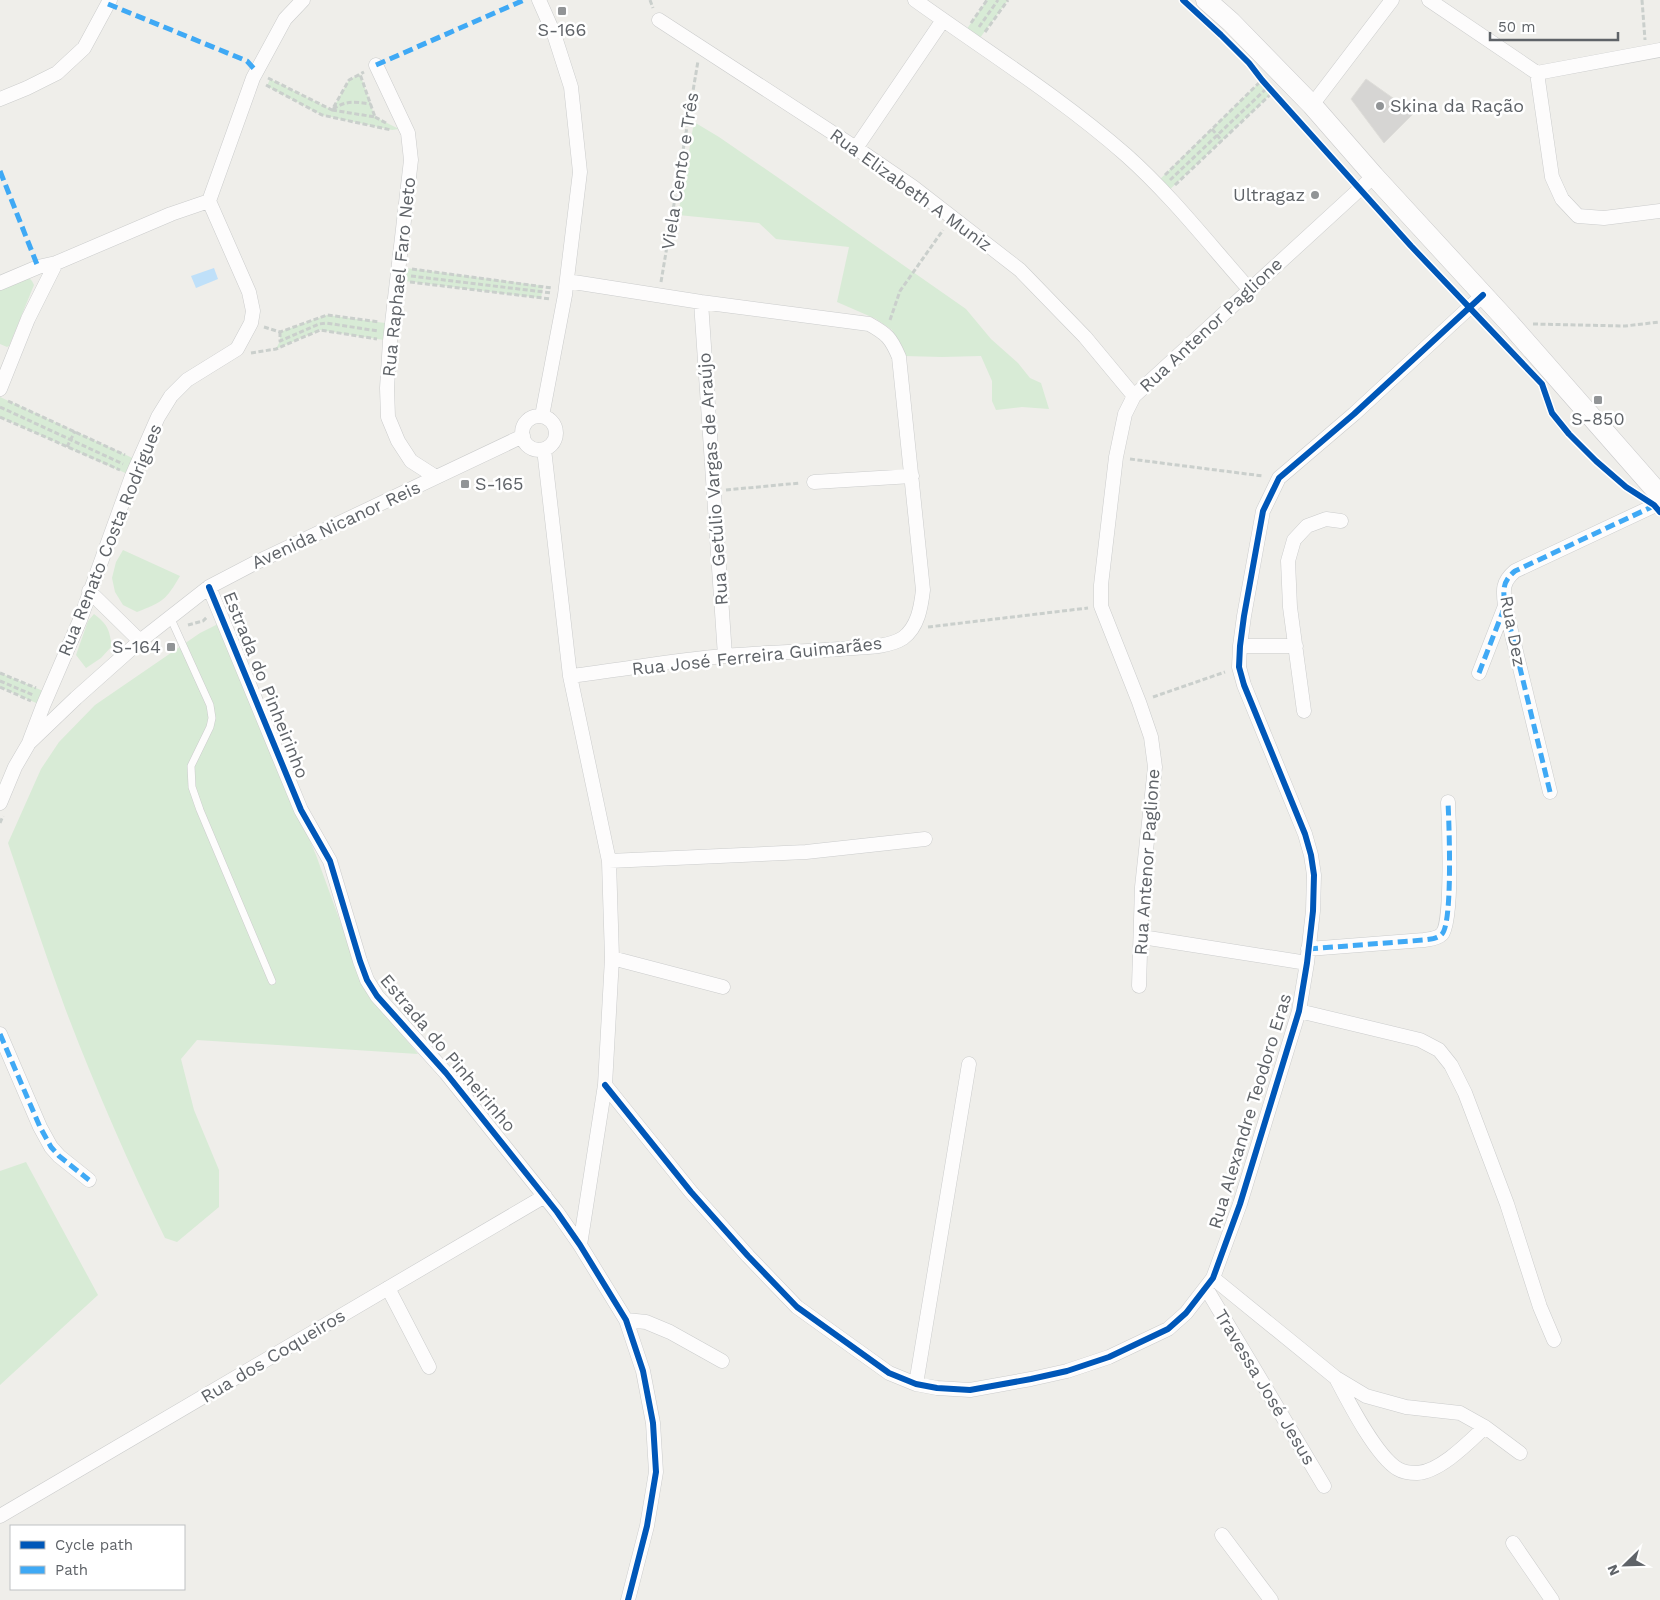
<svg xmlns="http://www.w3.org/2000/svg" width="1660" height="1600" viewBox="0 0 1660 1600" font-family="'Work Sans',sans-serif">
	<style>
		.green { fill: #d8ebd6 }
		.water { fill: #bfe0f9 }
		.building { fill: #d6d5d3; stroke: #deddd9 }
		.lines { fill: none; stroke-linecap: round; stroke-linejoin: round }
		.lane-casing { stroke: #cbcccc; stroke-width: 8 }
		.street-casing { stroke: #cbcccc; stroke-width: 15 }
		.secondary-casing { stroke: #cacacb; stroke-width: 21 }
		.path { stroke: #cacfcc; stroke-width: 3; stroke-dasharray: 5 2.5; stroke-linecap: butt }
		.lane { stroke: #fdfcfc; stroke-width: 7 }
		.street { stroke: #fdfcfc; stroke-width: 14 }
		.secondary { stroke: #fdfcfc; stroke-width: 20 }
		.quiet { stroke: #3fa9f5; stroke-width: 5; stroke-dasharray: 10 5; stroke-linecap: butt }
		.cycleway-casing { stroke: #fff; stroke-width: 9 }
		.cycleway { stroke: #0057b8; stroke-width: 6 }
		.poi-dot { fill: #919496; stroke: #fff; stroke-width: 2 }
		.labels { text-anchor: middle; stroke-width: 5; stroke-linejoin: round; paint-order: stroke }
		.poi-label { font-size: 18px; fill: #5f6368; stroke: #fff }
		.street-label { font-size: 18px; fill: #5f6368; stroke: #fff }
	</style>
	<rect width="100%" height="100%" fill="#efeeea"/>
	<path class="green" d="M987 0H1008L977 42 964 33Z
		M360 74 375 117 399 129 392 130 322 115 267 86 270 79 332 110 349 80Z
		M1262 80 1273 92 1165 194 1155 184Z
		M694 122 719 137 780 179 966 309 991 339 1018 363 1030 378 1041 383 1049 409 1022 407 996 410 992 401V381L981 356 942 357 904 356 892 330 876 319 837 302 849 247 776 239 759 223 678 215Z
		M398 267 543 286 541 298 397 280Z
		M28 277 32 281 34 285 9 346 7 347 0 344V286Z
		M327 315 392 324 390 341 320 330 276 349 280 341V332Z
		M0 397 139 461 132 476 0 417Z
		M123 550 180 576C166 600 163 602 137 612L123 605 115 592 112 578 116 562Z
		M94 614C108 625 109 629 112 646L101 658 86 668 76 655 88 621Z
		M220 623 257 717 316 855 360 976 375 1002 418 1054 197 1040 181 1059 194 1110 219 1170V1207L177 1242 165 1238C128 1163 95 1087 65 1008 45 954 27 898 8 843L41 769 59 742 95 705 200 633Z
		M0 673 48 693 43 706 0 687Z
		M26 1162 98 1295 0 1385V1171Z"/>
	<path class="water" d="M214 268 218 279 196 288 191 276Z"/>
	<path class="building" d="M1366 79 1414 113 1384 143 1351 99Z"/>
	<g class="lines">
		<defs>
			<path id="lane" d="M171 619 210 705 212 718 210 727 191 766 192 787 200 810 272 981"/>
			<path id="street" d="M539 0 554 34 571 87 580 172 565 295 542 416
				M915 0C986 51 1060 97 1126 155 1171 195 1209 244 1249 289
				M1429 0 1537 73 1660 50
				M659 20 856 148 913 187 1020 270 1085 337 1134 396
				M376 65 408 133 411 160 390 341 387 388 388 417 398 441 411 461 436 477
				M1537 73 1552 177 1562 199 1578 216 1604 218 1660 211
				M0 99 27 88 57 73 84 48 110 0
				M1312 105 1392 0
				M856 148 943 20
				M567 281 701 302 869 324C887 334 891 338 899 357L923 590C921 607 918 627 903 638 889 647 867 647 851 648 809 652 767 652 725 656 674 660 622 670 570 676
				M0 283 38 267 56 263 171 214 209 201 253 78 285 19 303 0
				M701 302 725 656
				M0 389 28 319 56 263
				M522 433a17 17 0 1 1 34 0a17 17 0 1 1-34 0Z
				M544 449 570 676 609 861 612 958 605 1085 580 1245
				M814 482 912 476
				M209 587 301 810 330 861 360 961 367 980 377 996 446 1073 557 1212 580 1245 626 1320 643 1371 653 1423 656 1472 647 1526 628 1600
				M89 591 140 641
				M1240 646H1296
				M1479 673 1505 606
				M1304 711 1290 607 1288 561 1294 540 1307 526 1326 519 1341 521
				M30 740 43 706 80 620 132 476 158 417 171 396 187 380 237 349 251 323 253 311 249 292 209 201
				M1550 792 1505 606C1503 590 1502 582 1515 571L1660 503
				M0 803 15 767 29 743 76 698 140 641 209 587 255 563 523 436
				M609 861 806 852 925 839
				M1142 937 1307 963
				M1308 949 1424 940C1430 939 1437 939 1442 934 1453 922 1449 822 1448 802
				M612 958 723 987
				M1139 986 1142 887 1155 767 1151 737 1139 702 1101 606V585L1116 457 1125 414 1134 396 1374 176
				M1299 1011 1420 1040 1439 1050 1451 1065 1465 1093 1507 1204 1540 1307 1554 1340
				M0 1034 40 1127 51 1147 59 1156 89 1180
				M605 1085 691 1192 748 1256 797 1307 889 1373 916 1384 937 1388 970 1390 1031 1379 1067 1371 1109 1357 1168 1329 1186 1313 1213 1278 1240 1204 1299 1011 1307 963 1313 911 1314 875 1311 855 1305 834 1244 685 1239 667 1240 646 1244 616 1263 511 1279 478 1354 414 1483 295
				M1213 1278 1336 1378 1366 1396 1406 1407 1460 1413 1485 1427 1520 1453
				M388 1288 429 1367
				M1206 1288 1324 1486
				M626 1320 646 1322 670 1332 722 1361
				M1336 1378C1348 1401 1376 1456 1398 1469 1403 1472 1411 1473 1417 1473 1440 1472 1469 1442 1485 1427
				M916 1384 969 1064
				M0 1516 545 1196
				M1222 1535 1271 1600
				M1513 1543 1552 1600"/>
			<path id="secondary" d="M1206 0 1231 22 1312 105 1374 176 1510 324 1660 495"/>
		</defs>
		<use href="#lane" class="lane-casing"/>
		<use href="#street" class="street-casing"/>
		<use href="#secondary" class="secondary-casing"/>
		<path class="path" d="M650 0 653 8
			M1642 0 1645 40
			M971 23 987 0
			M979 27 998 0
			M985 32 1008 0
			M268 78 332 110 349 80 364 72
			M266 85 322 115 391 130
			M333 109C347 100 354 102 371 104
			M332 110 375 117 360 74
			M375 117 386 123
			M1212 129 1222 141
			M1165 175 1262 80
			M1170 180 1268 87
			M1175 185 1273 92
			M412 269 552 288
			M411 276 552 293
			M410 282 551 299
			M661 282 698 61
			M890 320 900 291 943 230
			M1533 324 1625 326 1660 322
			M264 327 280 332 327 315 379 322
			M280 332V341L319 324 326 323 378 331
			M251 353 276 349 320 330 377 339
			M8 401 125 455
			M0 407 123 464
			M0 417 120 470
			M67 447 75 431
			M1130 459 1263 476
			M726 490 800 483
			M188 625 203 621 207 617
			M928 627 1088 608
			M0 673 36 688
			M0 681 33 695
			M0 687 31 701
			M1153 697 1225 672
			M0 823 3 816"/>
		<use href="#lane" class="lane"/>
		<use href="#street" class="street"/>
		<use href="#secondary" class="secondary"/>
		<path class="quiet" d="M108 4 247 61 256 71
			M376 65 524 0
			M0 171 38 267
			M1479 673 1505 606
			M1550 792 1505 606C1503 590 1502 582 1515 571L1658 504
			M1308 949 1424 940C1430 939 1437 939 1442 934 1453 922 1449 822 1448 802
			M0 1034 40 1127 51 1147 59 1156 89 1180"/>
		<defs>
			<path id="cycleway" d="M1183 0 1221 35 1249 63 1262 80 1411 246 1542 384 1552 413 1569 434 1596 461 1626 487 1654 505 1660 512
				M209 587 301 810 330 861 360 961 367 980 377 996 446 1073 557 1212 580 1245 626 1320 643 1371 653 1423 656 1472 647 1526 628 1600
				M605 1085 691 1192 748 1256 797 1307 889 1373 916 1384 937 1388 970 1390 1031 1379 1067 1371 1109 1357 1168 1329 1186 1313 1213 1278 1240 1204 1299 1011 1307 963 1313 911 1314 875 1311 855 1305 834 1244 685 1239 667 1240 646 1244 616 1263 511 1279 478 1354 414 1483 295"/>
		</defs>
		<use href="#cycleway" class="cycleway-casing"/>
		<use href="#cycleway" class="cycleway"/>
	</g>
	<g class="poi-dot">
		<rect x="557" y="6" width="10" height="10" rx="2.5"/>
		<circle cx="1380" cy="106" r="5"/>
		<circle cx="1315" cy="195" r="5"/>
		<rect x="1593" y="395" width="10" height="10" rx="2.5"/>
		<rect x="460" y="479" width="10" height="10" rx="2.5"/>
		<rect x="166" y="642" width="10" height="10" rx="2.5"/>
	</g>
	<g class="labels">
		<g class="poi-label">
			<text x="562" y="36">S-166</text>
			<text x="1390" y="112" text-anchor="start">Skina da Ração</text>
			<text x="1305" y="201" text-anchor="end">Ultragaz</text>
			<text x="1598" y="425">S-850</text>
			<text x="475" y="490" text-anchor="start">S-165</text>
			<text x="161" y="653" text-anchor="end">S-164</text>
		</g>
		<g class="street-label">
			<text transform="translate(680 171) rotate(-81)" y="6">Viela Cento e Três</text>
			<text transform="translate(911 190) rotate(36)" y="6">Rua Elizabeth A Muniz</text>
			<text transform="translate(399 277) rotate(-84)" y="6">Rua Raphael Faro Neto</text>
			<text transform="translate(1211 325) rotate(-43)" y="6">Rua Antenor Paglione</text>
			<text transform="translate(713 479) rotate(-94)" y="6">Rua Getúlio Vargas de Araújo</text>
			<text transform="translate(336 525) rotate(-25)" y="6">Avenida Nicanor Reis</text>
			<text transform="translate(110 540) rotate(-68)" y="6">Rua Renato Costa Rodrigues</text>
			<text transform="translate(1513 631) rotate(79)" y="6">Rua Dez</text>
			<text transform="translate(757 656) rotate(-6)" y="6">Rua José Ferreira Guimarães</text>
			<text transform="translate(266 685) rotate(68)" y="6">Estrada do Pinheirinho</text>
			<text transform="translate(1147 862) rotate(-86)" y="6">Rua Antenor Paglione</text>
			<text transform="translate(448 1053) rotate(50)" y="6">Estrada do Pinheirinho</text>
			<text transform="translate(1250 1111) rotate(-73)" y="6">Rua Alexandre Teodoro Eras</text>
			<text transform="translate(273 1356) rotate(-31)" y="6">Rua dos Coqueiros</text>
			<text transform="translate(1265 1387) rotate(59)" y="6">Travessa José Jesus</text>
		</g>
	</g>
	<rect x="10" y="1525" width="175" height="65" fill="#ffffff" stroke="#bfc1c3"/>
	<rect x="20" y="1541" width="25" height="8" fill="#0057b8" stroke="#bfc1c3"/>
	<text x="55" y="1550" font-size="15" fill="#5f6368">Cycle path</text>
	<rect x="20" y="1566" width="25" height="8" fill="#3fa9f5" stroke="#bfc1c3"/>
	<text x="55" y="1575" font-size="15" fill="#5f6368">Path</text>
	<g transform="translate(1625 1565) rotate(247)" stroke="#ffffff" stroke-width="4" paint-order="stroke">
	<path d="M0-4L9 19L0 12L-9 19Z" fill="#5f6368"/>
	<text y="-8" font-size="14" font-weight="bold" text-anchor="middle" fill="#5f6368">N</text>
	</g>
	<path d="M1490 32v8h128v-8" fill="none" stroke="#5f6368" stroke-width="2.5"/>
	<text x="1498" y="32" font-size="15" fill="#5f6368" stroke="#ffffff" stroke-width="4" paint-order="stroke">50 m</text>
</svg>
